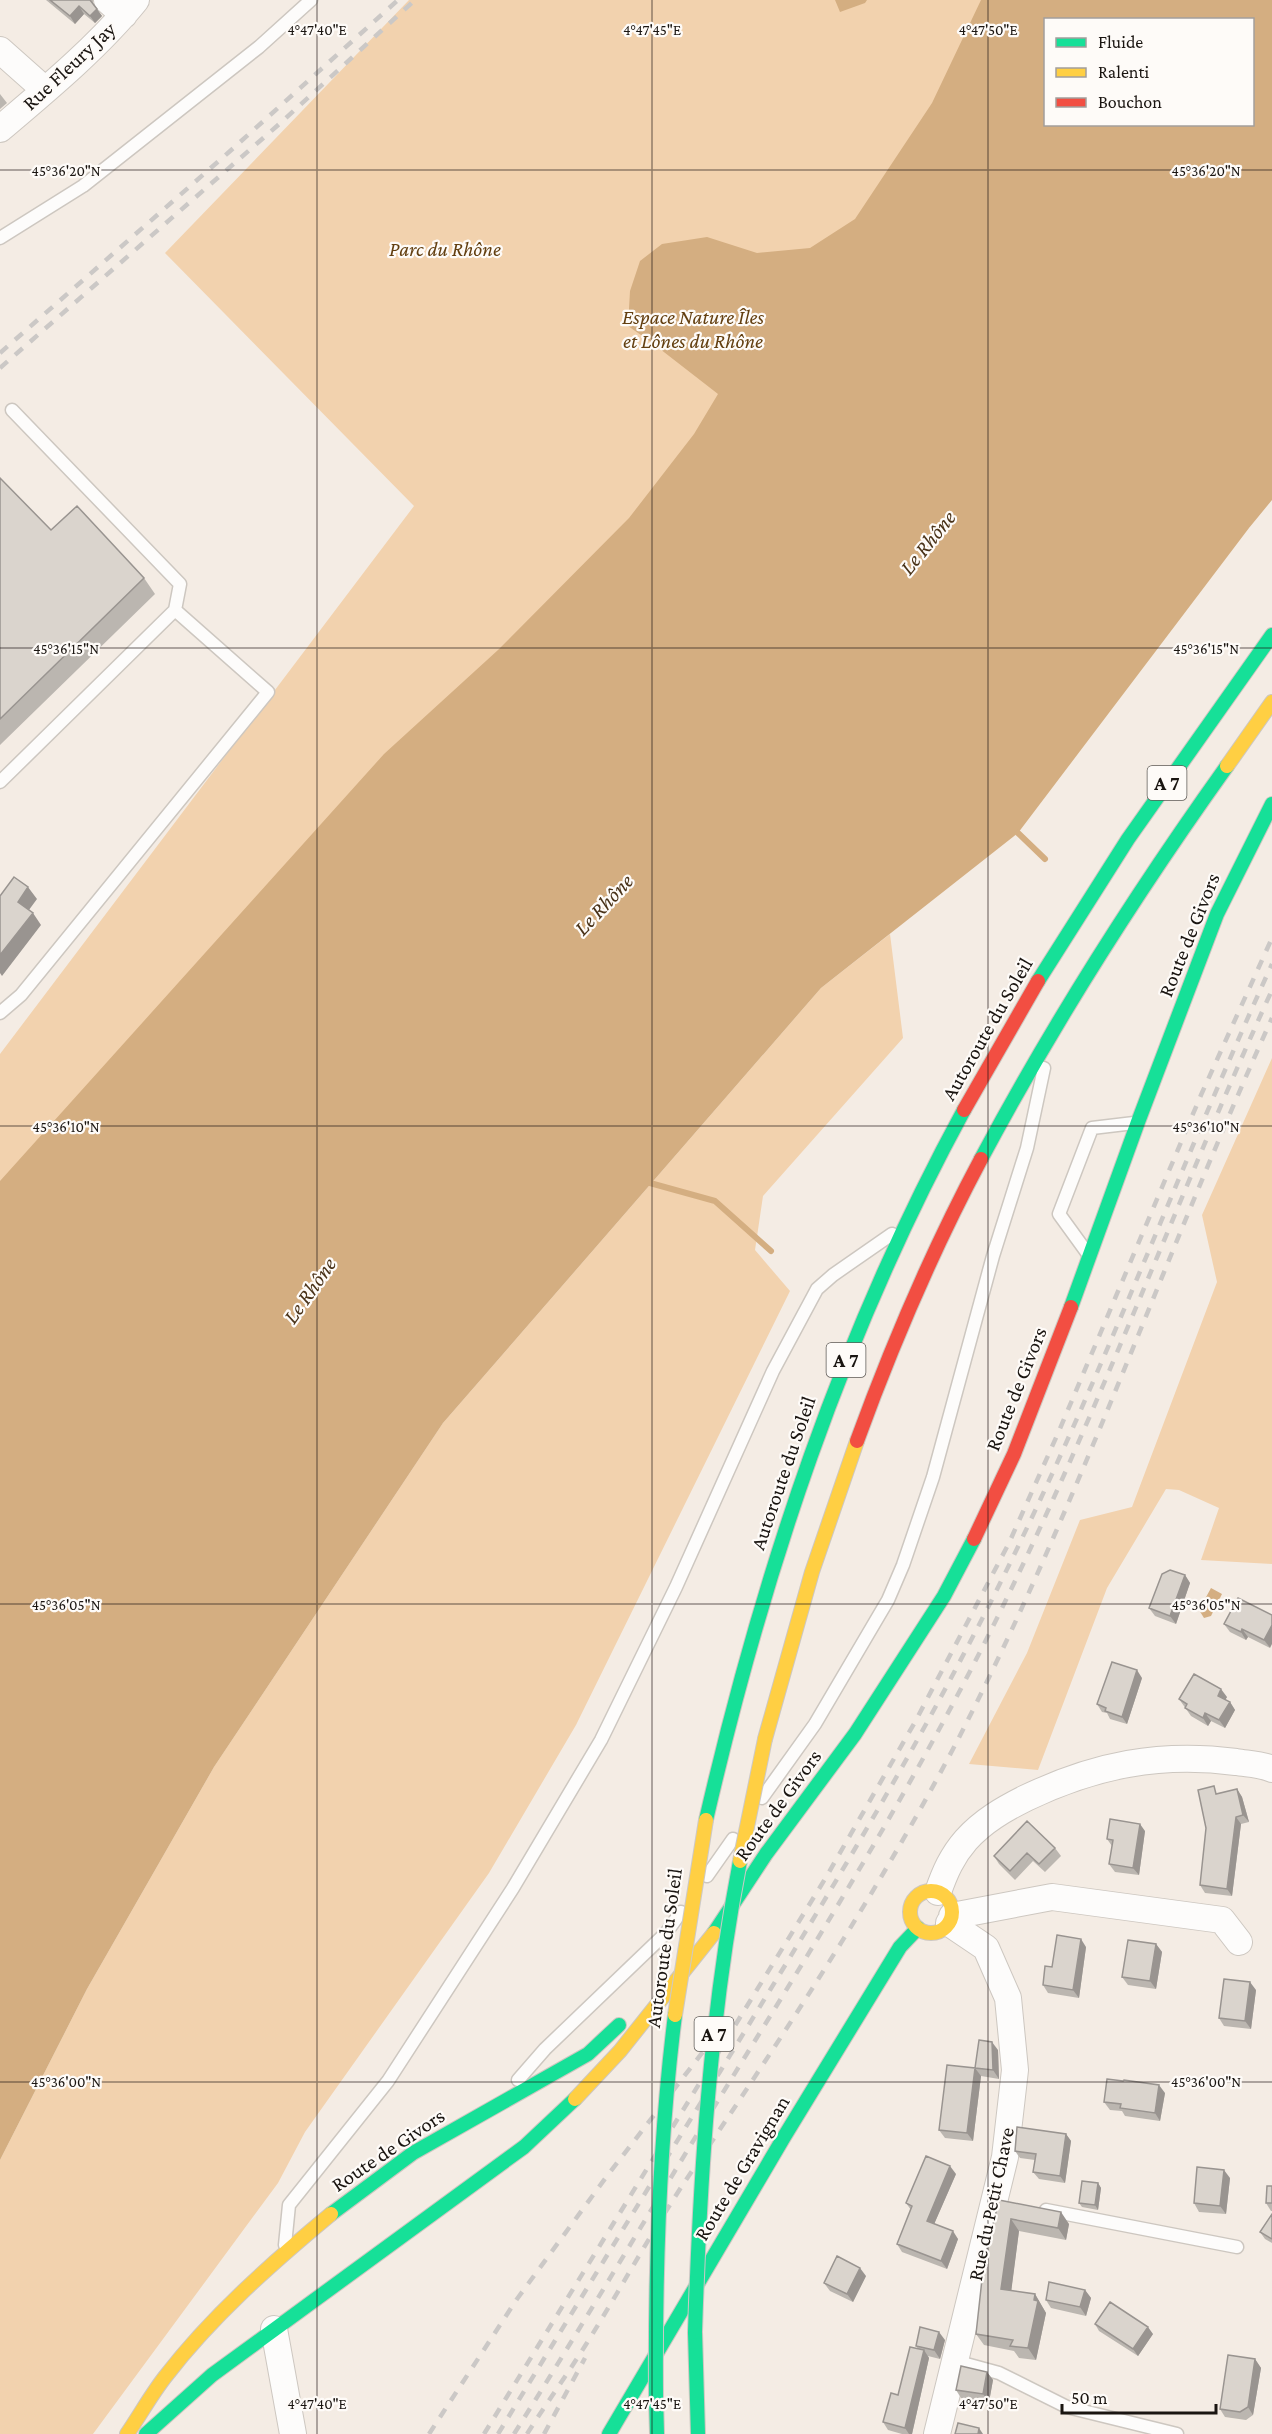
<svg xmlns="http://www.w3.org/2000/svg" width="1272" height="2434" viewBox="0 0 1272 2434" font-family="'Crimson Pro',serif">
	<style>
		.green { fill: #f2d2ae; fill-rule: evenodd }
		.water { fill: #d4ae81; fill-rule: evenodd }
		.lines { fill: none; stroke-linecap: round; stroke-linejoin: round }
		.stream { stroke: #d4ae81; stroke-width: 6 }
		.lane-casing { stroke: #cdc7c0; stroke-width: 15 }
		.street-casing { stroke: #cdc7c0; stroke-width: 28 }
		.fast-casing { stroke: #cdc7c0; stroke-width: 16 }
		.slow-casing { stroke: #cdc7c0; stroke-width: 16 }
		.jam-casing { stroke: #cdc7c0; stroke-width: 16 }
		.lane { stroke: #fdfcfb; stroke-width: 12 }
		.street { stroke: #fdfcfb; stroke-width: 26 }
		.fast { stroke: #16e098; stroke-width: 14 }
		.slow { stroke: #ffcf43; stroke-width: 14 }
		.jam { stroke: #f24e42; stroke-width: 14 }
		.rail { stroke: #cbc8c6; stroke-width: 4.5; stroke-dasharray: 10 10; stroke-linecap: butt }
		.fast-bridge-casing { stroke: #cdc9c6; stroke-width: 16; stroke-linecap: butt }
		.slow-bridge-casing { stroke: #cdc9c6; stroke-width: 16; stroke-linecap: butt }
		.fast-bridge { stroke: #16e098; stroke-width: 14 }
		.slow-bridge { stroke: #ffcf43; stroke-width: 14 }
		.wall { fill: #bbb6b0 }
		.shaded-wall { fill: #999490 }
		.building { fill: #dad4cd; stroke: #999490; stroke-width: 1.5 }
		.ticks { fill: none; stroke: #1a1511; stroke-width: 1.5; stroke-opacity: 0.45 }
		.labels { text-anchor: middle; stroke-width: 4.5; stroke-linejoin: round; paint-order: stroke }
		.shield { fill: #fefbf8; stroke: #5e5a56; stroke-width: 1.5 }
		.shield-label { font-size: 20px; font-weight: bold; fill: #1a1511 }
		.street-label { font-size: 21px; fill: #1a1511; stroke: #fefbf8 }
		.park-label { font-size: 21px; font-style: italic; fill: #633f10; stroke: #fefbf8 }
		.water-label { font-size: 22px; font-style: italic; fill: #493218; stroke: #fefbf8 }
		.ticks-label { font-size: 15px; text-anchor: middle; fill: #1a1511; stroke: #fefbf8; stroke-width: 4.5; stroke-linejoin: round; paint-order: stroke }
	</style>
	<rect width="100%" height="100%" fill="#f4ece4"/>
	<path class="green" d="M409 0H1272V118L0 1595V1054L414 506 165 253ZM1046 20H1252V124H1046Z
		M890 934 903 1038 763 1196 755 1250 790 1291 576 1725 489 1873 305 2132 278 2183 93 2434H0V2160L87 1989 214 1767 443 1423 821 988Z
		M1272 1058V1564L1201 1560 1219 1508 1179 1490 1166 1489 1107 1588 1038 1770 969 1764 1027 1653 1080 1520 1132 1507 1217 1282 1202 1215Z"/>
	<path class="water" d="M835 0H867L865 3 840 12Z
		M981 0H1272V500L1249 528 1018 833 821 988 443 1423 214 1767 87 1989 0 2160V1181L384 754 498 650 629 518 694 434 718 394 651 342 628 326 630 291 640 261 662 244 707 237 757 253 810 248 855 219 932 103ZM1046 20H1252V124H1046Z
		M1211 1588 1222 1594 1211 1616 1204 1618 1199 1610Z"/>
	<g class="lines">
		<path class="stream" d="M1018 833 1045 859
			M650 1183 715 1201 771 1251"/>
		<defs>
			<path id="lane" d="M0 238 83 186 259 47 311 0
				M0 782 175 610 180 584 12 410
				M0 1013 21 995 268 692 175 610
				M1088 1254 1059 1214 1092 1128 1134 1123
				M762 1798 815 1724 888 1600 903 1565 933 1477 993 1256 1027 1148 1044 1068
				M707 1876 733 1839
				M518 2080 545 2049 666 1933 681 1912
				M1046 2210 1237 2247
				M285 2245 289 2205 388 2081 513 1888 601 1740 676 1587 773 1371 817 1289 833 1275 892 1234
				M955 2361 999 2373 1067 2407 1177 2434"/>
			<path id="street" d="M107 0 124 15
				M0 50 45 90
				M0 129C46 90 98 47 136 0
				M938 1892C945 1872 952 1856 966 1840 983 1821 1004 1809 1026 1798 1095 1765 1160 1752 1236 1762 1248 1764 1261 1764 1272 1769
				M952 1916 1052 1897 1222 1920 1239 1942
				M274 2329 293 2434
				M937 2434 1005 2157 1015 2070 1008 1998 986 1948 949 1923"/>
			<path id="fast" d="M1038 981 1128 839 1272 635
				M981 1159C1054 1022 1137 892 1227 766
				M1071 1307 1138 1122 1217 914 1272 804
				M706 1820C763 1573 842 1334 964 1110
				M714 1933 766 1854 855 1734 944 1596 974 1539
				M331 2214 413 2153 588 2054 619 2025
				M695 2332 698 2434
				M656 2397 657 2434
				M146 2434 212 2375 524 2147 575 2099
				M609 2434 784 2137 900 1947 918 1928"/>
			<path id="slow" d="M1227 766 1272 702
				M765 1739 812 1572 857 1441
				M910 1912a21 21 0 1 1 42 0a21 21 0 1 1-42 0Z
				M575 2099 620 2051 714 1933
				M127 2434C140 2415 151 2395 165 2377 212 2316 272 2263 331 2214"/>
			<path id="jam" d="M964 1110 1038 981
				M857 1441C892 1345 933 1249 981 1159
				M974 1539 1014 1454 1071 1307"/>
		</defs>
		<use href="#lane" class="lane-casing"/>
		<use href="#street" class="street-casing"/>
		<use href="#fast" class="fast-casing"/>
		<use href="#slow" class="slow-casing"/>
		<use href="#jam" class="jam-casing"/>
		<use href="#lane" class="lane"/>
		<use href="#street" class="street"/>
		<use href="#fast" class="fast"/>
		<use href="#slow" class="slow"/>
		<use href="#jam" class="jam"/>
		<path class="rail" d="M0 353 229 152 398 0
			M0 368 277 126 415 0
			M429 2434 517 2299 607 2176 733 2013
			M484 2434 825 1879 915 1722 1009 1543 1059 1431 1201 1095 1272 938
			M498 2434C572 2313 646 2191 721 2070 807 1930 893 1790 969 1644 1085 1424 1169 1190 1272 964
			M514 2434C577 2334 637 2233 698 2133 797 1972 899 1812 984 1644 1092 1431 1173 1207 1272 990
			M527 2434C546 2404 566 2376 585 2346 622 2287 655 2225 694 2168 786 2031 876 1895 953 1749 1076 1513 1162 1261 1272 1018
			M544 2434 585 2358"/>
		<defs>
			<path id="fast-bridge" d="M695 2332C700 2174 710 2017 740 1861
				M656 2397C655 2269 659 2142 675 2015"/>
			<path id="slow-bridge" d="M740 1861 765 1739
				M675 2015 706 1820"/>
		</defs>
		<use href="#fast-bridge" class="fast-bridge-casing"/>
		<use href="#slow-bridge" class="slow-bridge-casing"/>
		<use href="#fast-bridge" class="fast-bridge"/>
		<use href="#slow-bridge" class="slow-bridge"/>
	</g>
	<path class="wall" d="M46 0H93V4L102 16 95 23 84 14 75 24Z
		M0 94 7 103 0 109Z
		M0 478 51 530 144 578 155 594 0 745Z
		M1185 1575 1190 1583 1176 1624 1155 1616 1149 1608Z
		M1238 1598 1270 1648 1248 1637 1246 1640 1230 1632 1224 1624Z
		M1142 1678 1127 1724 1110 1719 1107 1713 1102 1712 1097 1704Z
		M1227 1697 1225 1700 1230 1702 1235 1710 1225 1728 1211 1721 1208 1726 1191 1716 1179 1699Z
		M1237 1789 1242 1797 1249 1822 1241 1824 1232 1896 1205 1893 1200 1885 1220 1793Z
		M1145 1831 1139 1875 1115 1872 1109 1864 1112 1846 1107 1839Z
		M1055 1848 1061 1856 1045 1872 1033 1861 1015 1880 999 1864 994 1856Z
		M1156 1944 1162 1952 1156 1989 1128 1985 1122 1977Z
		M1086 1947 1079 1998 1048 1993 1043 1985 1052 1967Z
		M1256 1990 1251 2029 1224 2026 1219 2018Z
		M998 2050 999 2079 981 2076 973 2141 945 2138 939 2130 975 2068Z
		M1165 2093 1160 2121 1125 2116 1122 2111 1110 2110 1104 2102Z
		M1066 2134 1071 2141 1065 2183 1039 2179 1033 2172 1035 2160 1020 2158 1015 2151Z
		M956 2174 934 2224 958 2239 947 2269 902 2252 897 2244 911 2210 906 2203Z
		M1230 2178 1226 2214 1199 2212 1194 2203Z
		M1098 2183 1101 2188 1098 2210 1082 2207 1079 2203Z
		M1272 2186V2211H1271L1266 2203Z
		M999 2200 1069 2224 1066 2240 1019 2231 1011 2291 1035 2294 1046 2313 1036 2360 1019 2358 1014 2351 984 2345 976 2334Z
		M1272 2214V2243L1265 2239 1260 2232Z
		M866 2276 853 2302 830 2291 824 2283Z
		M1085 2290 1091 2298 1086 2316 1051 2308 1046 2300Z
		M1095 2324 1153 2334 1138 2356 1099 2331Z
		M945 2340 940 2359 928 2356 929 2358 912 2434H902L888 2430 883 2422 898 2395 918 2349 916 2346Z
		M1255 2359 1261 2368 1253 2415 1246 2420 1225 2417 1220 2409Z
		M987 2372 993 2380 989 2402 961 2398 956 2390Z"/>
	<path class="shaded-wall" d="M79 6 84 14 75 24 70 16Z
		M97 9 102 16 95 23 90 16Z
		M28 887 37 899 26 914 18 902Z
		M33 913 41 925 2 976 0 973V955Z
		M1185 1575 1190 1583 1176 1624 1170 1616Z
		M1272 1625V1644L1270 1648 1264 1640Z
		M1242 1629 1248 1637 1246 1640 1241 1632Z
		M1137 1670 1142 1678 1127 1724 1122 1717Z
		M1221 1689 1227 1697 1223 1704 1218 1696Z
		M1230 1702 1235 1710 1225 1728 1219 1720Z
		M1205 1713 1211 1721 1208 1726 1203 1718Z
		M1237 1789 1242 1797 1249 1822 1243 1815Z
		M1236 1817 1241 1824 1232 1896 1227 1889Z
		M1140 1824 1145 1831 1139 1875 1133 1868Z
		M1081 1939 1086 1947 1079 1998 1073 1990Z
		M1156 1944 1162 1952 1156 1989 1150 1981Z
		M1250 1982 1256 1990 1251 2029 1245 2021Z
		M992 2042 998 2050 999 2079 993 2070Z
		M975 2068 981 2076 973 2141 967 2133Z
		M1159 2085 1165 2093 1160 2121 1155 2113Z
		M1066 2134 1071 2141 1065 2183 1060 2176Z
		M950 2166 956 2174 932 2229 927 2221Z
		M1224 2170 1230 2178 1226 2214 1220 2206Z
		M1098 2183 1101 2188 1098 2210 1095 2205Z
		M1061 2212 1069 2224 1066 2240 1058 2228Z
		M1011 2219 1019 2231 1010 2301 1001 2289Z
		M953 2231 958 2239 947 2269 941 2261Z
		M860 2268 866 2276 853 2302 847 2294Z
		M1085 2290 1091 2298 1086 2316 1080 2307Z
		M1035 2294 1046 2313 1036 2360 1028 2348Z
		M1148 2327 1153 2334 1138 2356 1133 2349Z
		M939 2332 945 2340 940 2359 934 2350Z
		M924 2350 929 2358 912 2434H909L905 2428Z
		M1255 2359 1261 2368 1253 2415 1248 2407Z
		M987 2372 993 2380 989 2402 983 2394Z
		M979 2428 983 2434H978Z"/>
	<path class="building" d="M50 0H90L97 9 90 16 79 6 70 16Z
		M0 478 51 530 77 506 144 578 0 719Z
		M14 877 28 887 18 902 33 913 0 955V896Z
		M1170 1570 1185 1575 1170 1616 1149 1608 1162 1574Z
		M1238 1598 1272 1615V1625L1264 1640 1242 1629 1241 1632 1224 1624Z
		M1112 1662 1137 1670 1122 1717 1105 1711 1106 1708 1097 1704Z
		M1194 1674 1221 1689 1218 1696 1230 1702 1219 1720 1205 1713 1203 1718 1185 1708 1187 1704 1179 1699Z
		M1214 1786 1216 1794 1237 1789 1243 1815 1236 1817 1227 1889 1200 1885 1206 1828 1198 1790Z
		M1110 1819 1140 1824 1133 1868 1109 1864 1113 1840 1107 1839Z
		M1027 1821 1055 1848 1039 1864 1027 1853 1010 1871 994 1856Z
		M1057 1935 1081 1939 1073 1990 1043 1985 1045 1966 1052 1967Z
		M1128 1940 1156 1944 1150 1981 1122 1977Z
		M1224 1979 1250 1982 1245 2021 1219 2018Z
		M979 2040 992 2042 993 2070 975 2068Z
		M947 2065 975 2068 967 2133 939 2130Z
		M1107 2079 1123 2081 1124 2080 1159 2085 1155 2113 1120 2108 1121 2104 1104 2102Z
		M1017 2127 1066 2134 1060 2176 1033 2172 1036 2154 1015 2151Z
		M926 2156 950 2166 927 2221 953 2231 941 2261 897 2244 912 2206 906 2203Z
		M1197 2167 1224 2170 1220 2206 1194 2203Z
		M1082 2181 1098 2183 1095 2205 1079 2203Z
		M1267 2186H1272V2203H1266Z
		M999 2200 1061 2212 1058 2228 1011 2219 1001 2289 1035 2294 1034 2300 1038 2301 1028 2348 1010 2346 1013 2340 976 2334 984 2261Z
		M1272 2214V2239L1260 2232Z
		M837 2256 860 2268 847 2294 824 2283Z
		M1049 2282 1085 2290 1080 2307 1046 2300Z
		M1110 2302 1148 2327 1133 2349 1095 2324Z
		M920 2327 939 2332 934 2350 916 2346Z
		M910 2347 924 2350 905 2428 883 2422 891 2393 898 2395Z
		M1228 2355 1255 2359 1248 2407 1240 2412 1220 2409Z
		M961 2366 987 2372 983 2394 956 2390Z
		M958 2423 979 2428 978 2434H955Z"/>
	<path class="ticks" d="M317 0V2434M652 0V2434M988 0V2434M0 170H1272M0 648H1272M0 1126H1272M0 1604H1272M0 2082H1272"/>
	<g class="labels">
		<g class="shield">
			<rect x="1147.5" y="766" width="39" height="34" rx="4.5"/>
			<rect x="826.5" y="1343" width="39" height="34" rx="4.5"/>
			<rect x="694.5" y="2017" width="39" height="34" rx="4.5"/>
		</g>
		<g class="shield-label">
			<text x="1167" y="790">A 7</text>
			<text x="846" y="1367">A 7</text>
			<text x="714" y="2041">A 7</text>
		</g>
		<g class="street-label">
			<text transform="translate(69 66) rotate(-43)" y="7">Rue Fleury Jay</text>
			<text transform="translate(1189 935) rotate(-68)" y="7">Route de Givors</text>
			<text transform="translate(987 1029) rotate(-60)" y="7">Autoroute du Soleil</text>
			<text transform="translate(1016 1389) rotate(-68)" y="7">Route de Givors</text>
			<text transform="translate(783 1473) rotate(-71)" y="7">Autoroute du Soleil</text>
			<text transform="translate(778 1805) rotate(-54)" y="7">Route de Givors</text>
			<text transform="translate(664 1948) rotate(-82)" y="7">Autoroute du Soleil</text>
			<text transform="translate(388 2150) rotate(-34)" y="7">Route de Givors</text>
			<text transform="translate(742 2168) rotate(-59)" y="7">Route de Gravignan</text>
			<text transform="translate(991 2204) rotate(-78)" y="7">Rue du Petit Chave</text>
		</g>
		<g class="park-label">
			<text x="445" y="256">Parc du Rhône</text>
			<text x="693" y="324">Espace Nature Îles<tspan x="693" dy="24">et Lônes du Rhône</tspan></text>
		</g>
		<g class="water-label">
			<text transform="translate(927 542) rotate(-51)" y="8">Le Rhône</text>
			<text transform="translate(603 904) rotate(-47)" y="8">Le Rhône</text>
			<text transform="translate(309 1290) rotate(-55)" y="8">Le Rhône</text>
		</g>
	</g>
	<g class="ticks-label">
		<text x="317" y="35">4°47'40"E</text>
		<text x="652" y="35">4°47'45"E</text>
		<text x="988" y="35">4°47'50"E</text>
		<text x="66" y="176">45°36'20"N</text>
		<text x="1206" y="176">45°36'20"N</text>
		<text x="66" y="654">45°36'15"N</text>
		<text x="1206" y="654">45°36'15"N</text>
		<text x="66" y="1132">45°36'10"N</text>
		<text x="1206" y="1132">45°36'10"N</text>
		<text x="66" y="1610">45°36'05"N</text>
		<text x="1206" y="1610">45°36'05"N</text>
		<text x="66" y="2087">45°36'00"N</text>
		<text x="1206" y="2087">45°36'00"N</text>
		<text x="317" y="2409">4°47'40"E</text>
		<text x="652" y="2409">4°47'45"E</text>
		<text x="988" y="2409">4°47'50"E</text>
	</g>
	<rect x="1044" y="18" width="210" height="108" fill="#fefbf8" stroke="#a39f9c" stroke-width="1.5"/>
	<rect x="1056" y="38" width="30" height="9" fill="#16e098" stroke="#a39f9c" stroke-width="1.5"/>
	<text x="1098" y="48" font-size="18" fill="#1a1511">Fluide</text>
	<rect x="1056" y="68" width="30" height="9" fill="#ffcf43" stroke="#a39f9c" stroke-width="1.5"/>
	<text x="1098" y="78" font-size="18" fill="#1a1511">Ralenti</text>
	<rect x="1056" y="98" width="30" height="9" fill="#f24e42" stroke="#a39f9c" stroke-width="1.5"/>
	<text x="1098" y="108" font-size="18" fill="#1a1511">Bouchon</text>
	<path d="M1062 2404v9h154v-9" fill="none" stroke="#1a1511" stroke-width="3"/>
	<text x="1071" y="2404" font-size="18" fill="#1a1511" stroke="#fefbf8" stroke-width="4.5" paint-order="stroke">50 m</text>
</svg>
